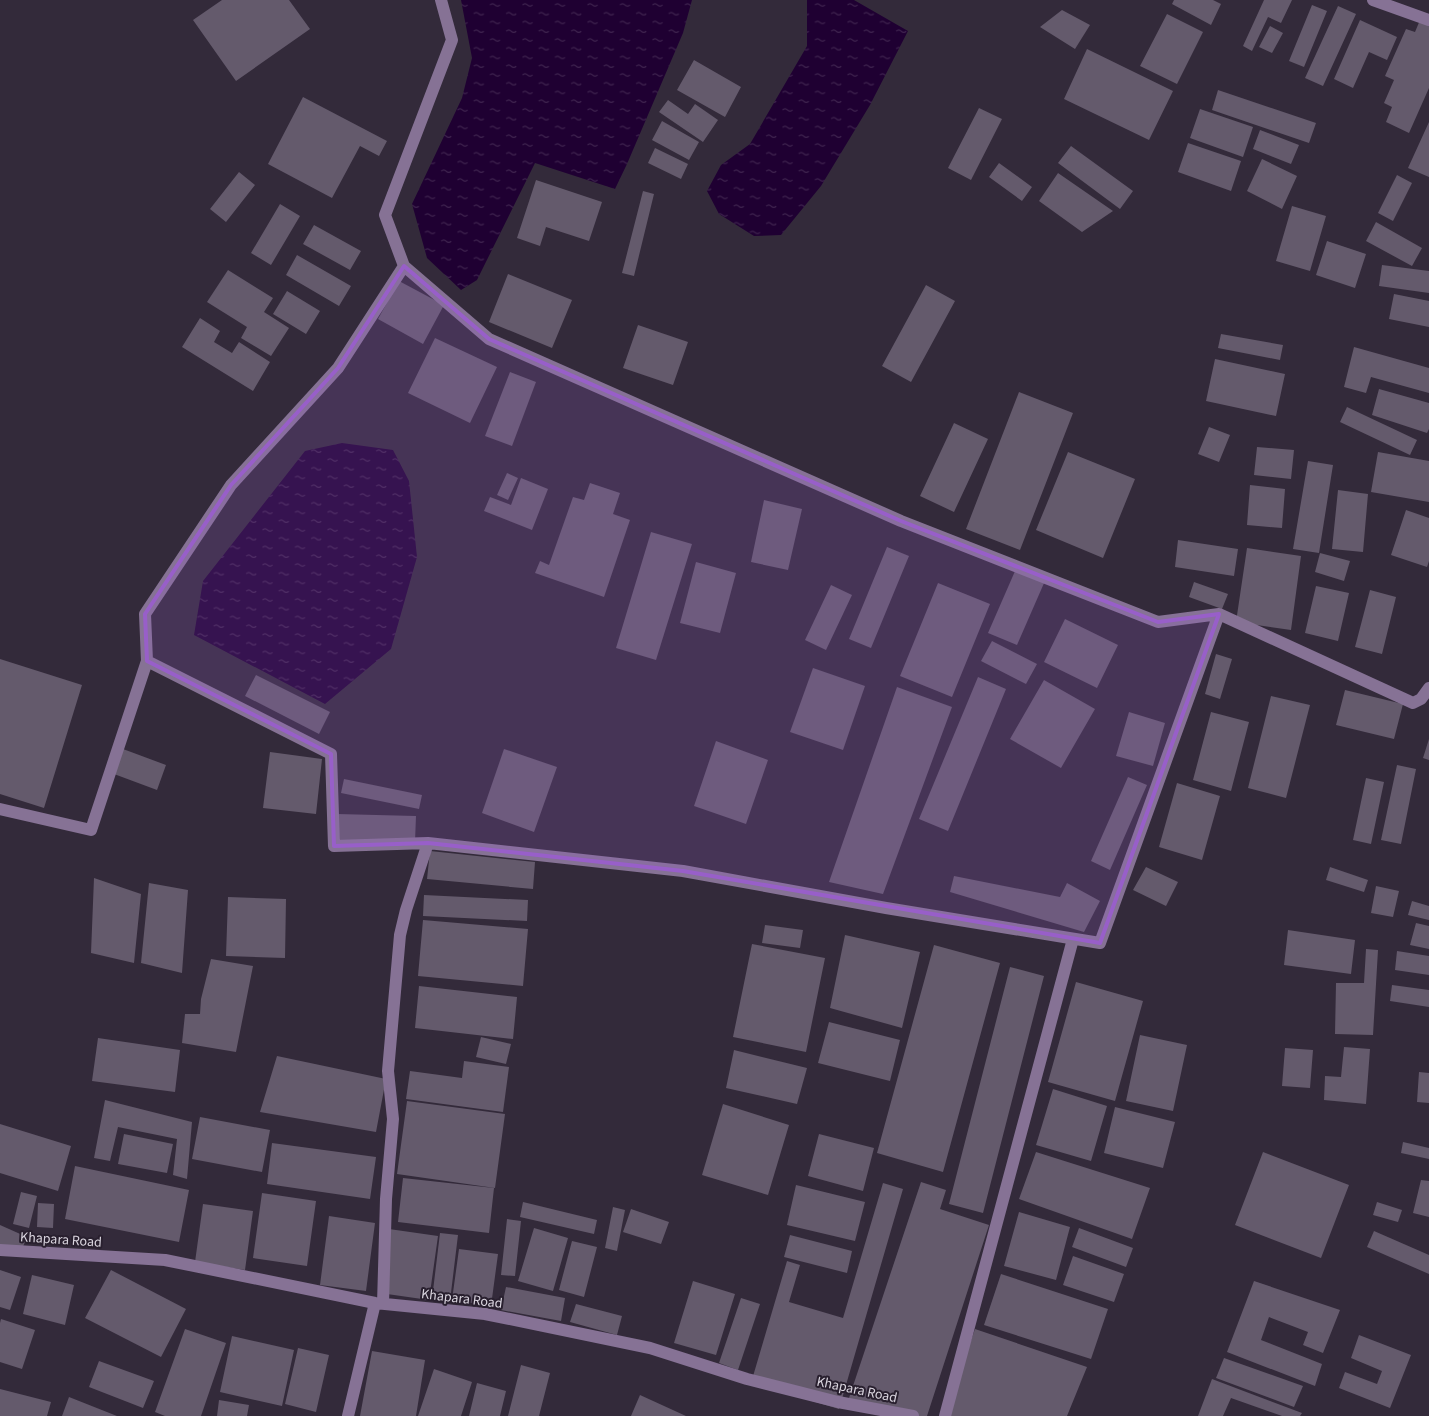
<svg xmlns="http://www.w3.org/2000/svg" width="1429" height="1416" viewBox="0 0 1429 1416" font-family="'Source Sans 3',sans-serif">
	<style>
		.water { fill: url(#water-ripples) }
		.building { fill: #645a6c }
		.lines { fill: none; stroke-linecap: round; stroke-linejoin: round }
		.minor { stroke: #867295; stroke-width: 12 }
		.marked { fill: #985fc9; fill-opacity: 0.2; stroke: #985fc9; stroke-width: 4; stroke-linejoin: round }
		.labels { text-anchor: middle; stroke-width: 4; stroke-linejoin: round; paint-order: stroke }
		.street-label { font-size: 14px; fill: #dad5df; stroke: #29202f }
	</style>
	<defs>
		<pattern id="water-ripples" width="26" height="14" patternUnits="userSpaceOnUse" patternTransform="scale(1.25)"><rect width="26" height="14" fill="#1f0032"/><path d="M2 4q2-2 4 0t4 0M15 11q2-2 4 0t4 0" fill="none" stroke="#3f244f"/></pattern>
	</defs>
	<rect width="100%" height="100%" fill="#332a3a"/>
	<path class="water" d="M461 0H692L683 33 627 164 615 189 535 163 477 280 461 290 427 258 412 204 462 98 472 58Z
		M807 0H854L908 31 870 105 821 186 781 235 754 236 719 214 707 191 721 165 750 144 807 46Z
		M342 443 393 450 409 481 417 557 391 649 325 704 194 635 203 581 305 451Z"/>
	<path class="building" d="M222 0H289L310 29 236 81 193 20Z
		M1174 0H1213L1221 4 1211 25 1172 4Z
		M1264 0H1292L1281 23 1268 17 1252 51 1243 46Z
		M1312 5 1327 11 1304 67 1289 61Z
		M1338 6 1356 14 1323 86 1305 78Z
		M1062 10 1090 25 1075 49 1040 27Z
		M1167 14 1203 32 1177 84 1140 66Z
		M1360 20 1397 37 1387 60 1369 52 1353 88 1334 79Z
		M1420 20 1429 24V88L1409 133 1386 122 1392 107 1384 103 1394 80 1385 76 1406 29 1415 32Z
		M1270 26 1283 33 1272 53 1259 47Z
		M1087 49 1173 91 1149 140 1064 99Z
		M694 60 741 87 725 117 677 90Z
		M1218 90 1316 123 1309 143 1212 110Z
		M303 97 387 141 379 156 360 146 332 198 268 164Z
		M668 100 688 114 695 104 718 120 703 142 659 112Z
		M979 108 1002 119 971 180 948 168Z
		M1200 109 1253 127 1243 157 1190 138Z
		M662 121 699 142 689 160 652 140Z
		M1429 122V177L1408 168Z
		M1260 130 1299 145 1291 164 1253 149Z
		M1188 143 1241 161 1231 191 1178 172Z
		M1071 146 1133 191 1120 209 1058 163Z
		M655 148 688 164 681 179 648 163Z
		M1262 159 1297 176 1282 209 1247 191Z
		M999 163 1032 187 1022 201 989 177Z
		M239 172 255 185 226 222 210 209Z
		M1058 173 1113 211 1082 232 1039 201Z
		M1397 175 1412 183 1393 221 1378 213Z
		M536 180 602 202 589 241 546 227 540 246 517 238Z
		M643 191 654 194 634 276 622 273Z
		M280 204 300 216 271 265 251 253Z
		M1292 206 1326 216 1310 271 1276 261Z
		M1376 222 1422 248 1412 266 1366 241Z
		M314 225 361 251 350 270 303 244Z
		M1327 241 1366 254 1355 288 1316 275Z
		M297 255 351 286 339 306 286 275Z
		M1382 265 1429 271V293L1379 286Z
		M228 270 273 298 264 312 289 328 271 356 241 338 247 327 207 302Z
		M508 274 572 300 552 348 489 322Z
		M399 281 444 305 423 344 378 319Z
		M926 285 955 301 911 382 882 366Z
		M287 291 320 311 306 334 273 314Z
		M1394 294 1429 301V327L1389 319Z
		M200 318 220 331 214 342 232 353 239 342 270 362 253 391 182 347Z
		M638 325 688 342 673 385 623 368Z
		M1221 334 1283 345 1280 360 1218 348Z
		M435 338 497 367 470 423 408 393Z
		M1354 347 1429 368V393L1371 377 1366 393 1344 387Z
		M1215 359 1285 374 1276 416 1206 401Z
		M510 372 536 382 512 446 485 436Z
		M1379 389 1429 403V429L1427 433 1372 415Z
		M1019 392 1073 413 1020 550 966 529Z
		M1347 407 1417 440 1410 455 1340 422Z
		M954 423 988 439 954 512 920 496Z
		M1209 427 1230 435 1219 462 1198 454Z
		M1257 447 1294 450 1291 479 1254 475Z
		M1068 452 1135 479 1103 558 1036 530Z
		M1378 452 1429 461V502L1371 492Z
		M1308 461 1333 465 1319 553 1293 549Z
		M507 473 518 478 508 500 497 495Z
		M521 478 548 489 532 530 484 511 490 497 511 505Z
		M590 483 620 493 613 514 630 520 604 597 535 573 540 561 549 565 573 497 584 500Z
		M1250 485 1285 489 1282 528 1247 525Z
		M1338 490 1368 494 1363 552 1332 549Z
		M764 500 802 509 788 570 751 562Z
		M1406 510 1429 518V561L1427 567 1391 555Z
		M651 532 692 544 656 660 616 648Z
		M1178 540 1238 549 1234 576 1175 567Z
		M887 547 909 556 871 648 849 639Z
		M1247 548 1301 556 1291 630 1236 622Z
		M1320 553 1350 561 1344 581 1315 572Z
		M696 562 736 573 720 633 680 623Z
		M1019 562 1048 574 1017 645 988 633Z
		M1194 582 1228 594 1222 609 1189 597Z
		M938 583 990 604 952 697 900 676Z
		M831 585 852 595 826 650 805 640Z
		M1316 586 1349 593 1338 641 1305 633Z
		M1370 590 1396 597 1382 654 1355 647Z
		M1065 619 1118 645 1097 688 1044 662Z
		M992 641 1037 664 1026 684 981 661Z
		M1216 654 1232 659 1220 699 1205 694Z
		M0 659 82 685 44 808 0 794Z
		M813 668 865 686 843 750 790 732Z
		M256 675 330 712 319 734 245 696Z
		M978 677 1006 689 948 831 919 819Z
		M1044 680 1095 709 1061 768 1010 739Z
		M897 687 952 707 883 894 829 882Z
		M1345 690 1403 704 1394 739 1336 725Z
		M1271 696 1310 705 1286 798 1248 788Z
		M1129 712 1165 723 1153 766 1116 756Z
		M1211 712 1249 722 1231 791 1193 780Z
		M1429 739V760L1423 758Z
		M716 741 768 760 746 824 694 806Z
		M123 749 166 765 157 790 114 774Z
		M504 749 557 767 534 832 482 813Z
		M270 752 322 759 316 814 263 808Z
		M1397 765 1416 769 1401 844 1381 840Z
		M1128 777 1147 785 1110 870 1091 861Z
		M1366 778 1384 782 1371 844 1353 840Z
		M344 779 422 795 419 809 341 793Z
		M1177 783 1220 796 1202 860 1159 847Z
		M337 814 416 816 415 842 336 840Z
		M430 851 535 862 533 889 427 879Z
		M1146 867 1178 882 1166 906 1133 890Z
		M1330 867 1368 880 1364 892 1326 880Z
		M954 876 1060 897 1067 883 1100 901 1084 932 950 892Z
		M94 878 141 894 134 963 91 953Z
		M149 883 188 890 182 973 141 963Z
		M1376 886 1399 891 1393 917 1371 913Z
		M424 895 528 900 527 921 423 916Z
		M228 897 286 899 285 958 226 956Z
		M1412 901 1429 906V920L1408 915Z
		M423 920 528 929 523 986 418 976Z
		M1416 923 1429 926V949L1410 945Z
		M765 925 803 930 800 948 762 943Z
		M1288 930 1355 940 1351 974 1284 965Z
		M845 935 920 952 902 1028 830 1008Z
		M752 944 825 958 806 1052 733 1037Z
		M934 945 1000 963 943 1172 877 1153Z
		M1366 949 1378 950 1373 1035 1335 1034 1336 983H1364Z
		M1397 951 1429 956V975L1395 970Z
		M211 959 253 966 236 1052 182 1043 185 1014H200L201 999Z
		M1010 967 1044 976 983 1213 949 1204Z
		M1076 982 1143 1001 1115 1101 1048 1082Z
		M1392 985 1429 990V1007L1390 1001Z
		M419 986 517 997 513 1039 415 1028Z
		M829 1022 900 1040 890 1081 818 1063Z
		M1140 1035 1187 1045 1173 1111 1126 1101Z
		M481 1037 511 1044 506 1064 476 1057Z
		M98 1038 180 1050 175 1092 92 1081Z
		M1344 1047 1370 1049 1366 1104 1324 1100 1325 1076 1341 1077Z
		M1285 1048 1313 1050 1310 1088 1282 1086Z
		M734 1050 807 1068 797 1104 726 1088Z
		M277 1056 386 1079 376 1132 260 1112Z
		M464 1061 509 1067 503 1112 406 1099 410 1071 462 1078Z
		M1419 1072 1429 1073V1103L1417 1102Z
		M1053 1089 1107 1106 1091 1161 1036 1145Z
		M105 1100 192 1122 187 1179 173 1175 177 1139 118 1127 110 1161 94 1158Z
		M407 1101 505 1114 495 1188 397 1174Z
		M723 1104 789 1125 768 1195 702 1175Z
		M1115 1107 1175 1122 1163 1168 1104 1153Z
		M200 1117 270 1130 262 1172 192 1159Z
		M0 1124 71 1146 58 1191 0 1173Z
		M124 1134 173 1144 167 1173 118 1164Z
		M819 1134 874 1148 863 1191 808 1176Z
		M1403 1142 1429 1148V1159L1401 1153Z
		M272 1143 376 1157 370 1199 267 1184Z
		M1036 1152 1150 1188 1132 1239 1019 1199Z
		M1263 1152 1349 1185 1321 1258 1235 1225Z
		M75 1166 189 1190 179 1242 65 1219Z
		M403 1178 494 1188 489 1233 398 1222Z
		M1421 1180 1429 1181V1217L1413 1213Z
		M921 1182 946 1190 940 1209 989 1225 927 1416H883L847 1404Z
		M883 1183 903 1189 839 1409 751 1383 787 1261 800 1265 789 1302 843 1318Z
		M796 1185 865 1202 855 1241 787 1225Z
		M21 1192 37 1196 29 1228 13 1224Z
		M262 1193 316 1201 307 1266 253 1258Z
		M523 1202 597 1220 594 1234 520 1217Z
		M1377 1202 1402 1210 1398 1222 1373 1215Z
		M38 1203 54 1204 53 1228 37 1227Z
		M203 1204 253 1211 245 1270 195 1262Z
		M613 1207 625 1210 617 1251 605 1248Z
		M631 1209 669 1222 661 1244 623 1232Z
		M1019 1212 1070 1227 1056 1280 1004 1266Z
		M329 1216 375 1223 366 1291 320 1285Z
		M507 1219 521 1221 515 1276 501 1275Z
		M0 1225 27 1237 19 1256 0 1248Z
		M534 1228 568 1238 553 1291 518 1281Z
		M1079 1228 1133 1248 1126 1267 1072 1247Z
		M389 1229 438 1236 429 1300 380 1293Z
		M1374 1231 1429 1255V1274L1367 1247Z
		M440 1233 458 1235 450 1301 432 1299Z
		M790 1235 852 1251 847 1273 784 1257Z
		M572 1241 597 1247 584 1297 559 1290Z
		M459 1249 498 1254 491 1306 452 1300Z
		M1073 1256 1124 1274 1114 1302 1063 1285Z
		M0 1270 21 1277 10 1310 0 1307Z
		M111 1270 186 1309 161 1357 85 1318Z
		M1001 1274 1108 1309 1091 1359 984 1325Z
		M32 1275 74 1285 65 1325 23 1314Z
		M693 1281 735 1294 716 1355 674 1343Z
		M1254 1281 1340 1310 1323 1353 1303 1345 1308 1332 1269 1317 1261 1340 1322 1364 1315 1386 1227 1352Z
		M506 1287 565 1298 561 1321 501 1310Z
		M741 1298 760 1304 738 1370 719 1363Z
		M576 1304 622 1316 617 1335 570 1322Z
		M1 1319 35 1330 22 1369 0 1362V1323Z
		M185 1329 226 1343 201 1416H165L155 1412Z
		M975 1329 1087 1367 1067 1416H945Z
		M1359 1335 1411 1355 1390 1408 1339 1388 1345 1372 1377 1384 1382 1371 1351 1358Z
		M232 1336 294 1350 282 1406 220 1392Z
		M298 1348 329 1355 316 1412 285 1404Z
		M372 1351 425 1360 416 1416H360Z
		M1224 1358 1303 1386 1294 1407 1216 1378Z
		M99 1361 154 1381 143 1408 89 1387Z
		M521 1365 550 1373 539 1416H508Z
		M434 1369 472 1382 461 1416H418Z
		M1212 1379 1302 1413 1300 1416H1282L1231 1398 1223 1416H1198Z
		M477 1383 506 1391 500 1416H469Z
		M0 1389 51 1402 47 1416H0Z
		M640 1395 686 1416H631Z
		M69 1397 117 1416H62Z
		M219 1400 249 1405 247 1416H217Z"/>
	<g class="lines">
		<path class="minor" d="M1373 0 1429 20
			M404 266 489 339 901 521 1158 622 1219 614 1413 703 1421 699 1429 688
			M0 809 91 830 147 661
			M428 843 683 871 886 908 1100 943 1219 614
			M0 1250 165 1260 375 1303 485 1314 650 1348 747 1379 838 1402 913 1416
			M383 1304 386 1199 393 1119 388 1071 400 935 406 910 428 843 334 846 331 754 147 661 145 614 231 485 338 368 404 266 385 215 452 40 441 0
			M348 1416 375 1303
			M945 1416 1073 939"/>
	</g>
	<path class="marked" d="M404 266 489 339 901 521 1158 622 1219 614 1100 943 683 871 428 843 334 846 331 754 147 661 145 614 231 485 338 368Z"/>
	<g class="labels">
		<g class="street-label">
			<text transform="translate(61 1239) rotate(4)" y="5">Khapara Road</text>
			<text transform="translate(462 1298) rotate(7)" y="5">Khapara Road</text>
			<text transform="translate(857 1389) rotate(12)" y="5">Khapara Road</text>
		</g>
	</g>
</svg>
